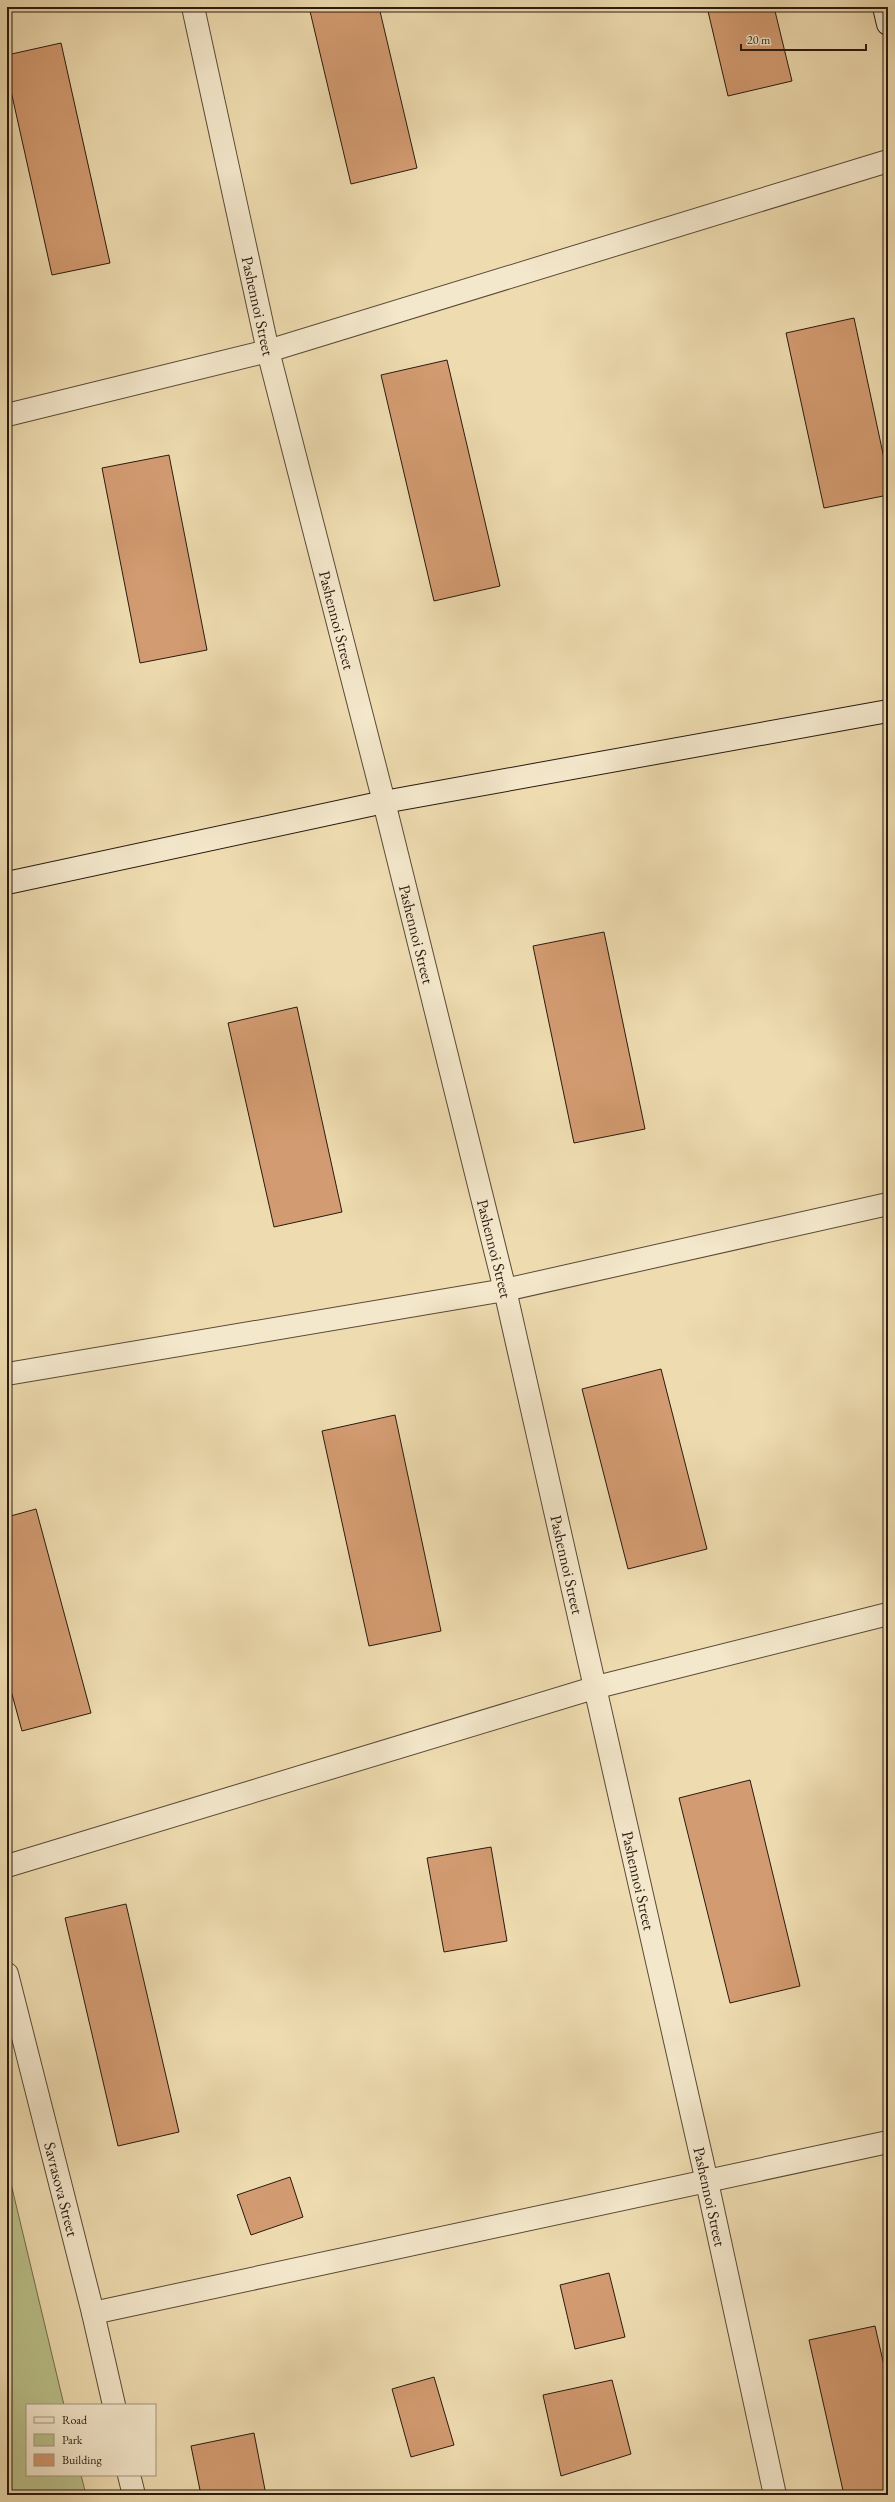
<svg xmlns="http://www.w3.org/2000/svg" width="895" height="2502" viewBox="0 0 895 2502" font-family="'EB Garamond',serif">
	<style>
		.green { fill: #bac08a; stroke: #726d4c }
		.building { fill: #d39b71; stroke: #2a1a0f }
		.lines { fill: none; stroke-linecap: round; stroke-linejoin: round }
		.lane-casing { stroke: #5b4a37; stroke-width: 24 }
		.street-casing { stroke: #5b4a37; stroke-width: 24 }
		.secondary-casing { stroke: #2a1a0f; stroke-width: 24 }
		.lane { stroke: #f4e8cc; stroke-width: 22 }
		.street { stroke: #f4e8cc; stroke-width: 22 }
		.secondary { stroke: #f4e8cc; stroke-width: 22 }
		.labels { text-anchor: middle; stroke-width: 4; stroke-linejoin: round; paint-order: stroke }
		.street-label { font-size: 16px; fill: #2a1a0f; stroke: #f4e8cc }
	</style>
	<rect width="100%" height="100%" fill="#eedcb0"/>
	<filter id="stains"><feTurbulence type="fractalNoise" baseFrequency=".005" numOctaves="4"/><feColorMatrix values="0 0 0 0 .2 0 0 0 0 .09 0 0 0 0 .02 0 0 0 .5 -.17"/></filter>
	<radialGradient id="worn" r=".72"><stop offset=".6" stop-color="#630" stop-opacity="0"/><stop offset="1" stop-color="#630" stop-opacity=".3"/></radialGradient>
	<path class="green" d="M7 2167 64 2405H27V2475H81L86 2495H7Z"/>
	<path class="building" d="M309 7H379L417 168 351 184Z
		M707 7H774L792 81 728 96Z
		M61 43 110 263 52 275 7 73V55Z
		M854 318 888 477V495L824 508 786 333Z
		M447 360 500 586 434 601 381 375Z
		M169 455 207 650 140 663 102 468Z
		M604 932 645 1129 574 1143 533 946Z
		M297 1007 342 1212 274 1227 228 1023Z
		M661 1369 707 1549 628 1569 582 1389Z
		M395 1415 441 1631 369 1646 322 1431Z
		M36 1509 91 1713 22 1731 7 1676V1517Z
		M750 1780 800 1986 730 2003 679 1798Z
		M491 1847 507 1941 444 1952 427 1858Z
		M126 1904 179 2132 118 2146 65 1918Z
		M290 2177 303 2217 251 2235 237 2195Z
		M609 2273 625 2337 575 2349 560 2285Z
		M875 2326 888 2383V2495H844L809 2340Z
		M434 2377 454 2445 411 2457 392 2389Z
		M612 2380 631 2454 561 2476 543 2395Z
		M254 2433 266 2495H201L191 2446Z"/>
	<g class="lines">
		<defs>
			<path id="lane" d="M7 415 268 351 888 161
				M7 1374 505 1290 888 1204
				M7 1866 597 1687 888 1614
				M93 2313 888 2142"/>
			<g id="street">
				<path id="s1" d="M193 7 268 351 384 802 505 1290 707 2182 775 2495"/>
				<path id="s2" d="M7 1974 93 2313 114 2405"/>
				<path d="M129 2475 134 2495"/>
			</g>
			<path id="secondary" d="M884 7 888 24
				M7 883 384 802 888 711"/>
		</defs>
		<use href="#lane" class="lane-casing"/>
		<use href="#street" class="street-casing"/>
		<use href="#secondary" class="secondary-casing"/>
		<use href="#lane" class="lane"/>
		<use href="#street" class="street"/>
		<use href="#secondary" class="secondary"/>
	</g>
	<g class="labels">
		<g class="street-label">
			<text dy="6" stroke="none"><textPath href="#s1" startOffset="306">Pashennoi Street</textPath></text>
			<text dy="6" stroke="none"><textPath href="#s1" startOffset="630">Pashennoi Street</textPath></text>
			<text dy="6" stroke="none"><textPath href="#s1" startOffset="954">Pashennoi Street</textPath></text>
			<text dy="6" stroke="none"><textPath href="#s1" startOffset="1278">Pashennoi Street</textPath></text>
			<text dy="6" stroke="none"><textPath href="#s1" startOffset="1602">Pashennoi Street</textPath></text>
			<text dy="6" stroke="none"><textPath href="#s1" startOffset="1926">Pashennoi Street</textPath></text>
			<text dy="6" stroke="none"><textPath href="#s2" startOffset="222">Savrasova Street</textPath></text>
			<text dy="6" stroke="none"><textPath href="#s1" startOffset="2250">Pashennoi Street</textPath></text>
		</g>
	</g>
	<rect width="895" height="2502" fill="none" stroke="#eedcb0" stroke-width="24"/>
	<rect x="8" y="8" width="879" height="2486" fill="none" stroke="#2a1a0f" stroke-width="2"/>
	<rect x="12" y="12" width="871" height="2478" fill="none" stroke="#2a1a0f"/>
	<rect x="26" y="2404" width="130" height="72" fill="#f4e8cc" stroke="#a39680"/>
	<rect x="34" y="2417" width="20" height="6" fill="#f4e8cc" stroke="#a39680"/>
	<text x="62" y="2424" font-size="12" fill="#2a1a0f">Road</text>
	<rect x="34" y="2434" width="20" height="12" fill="#bac08a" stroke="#a39680"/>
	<text x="62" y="2444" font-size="12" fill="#2a1a0f">Park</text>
	<rect x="34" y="2454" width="20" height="12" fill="#d39b71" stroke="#a39680"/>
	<text x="62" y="2464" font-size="12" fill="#2a1a0f">Building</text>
	<path d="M741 44v6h125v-6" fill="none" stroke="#2a1a0f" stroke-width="2"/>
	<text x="747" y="44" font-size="12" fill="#2a1a0f" stroke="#f4e8cc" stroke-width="3" paint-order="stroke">20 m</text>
	<rect width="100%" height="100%" filter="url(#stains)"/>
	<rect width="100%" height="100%" fill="url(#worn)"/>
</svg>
